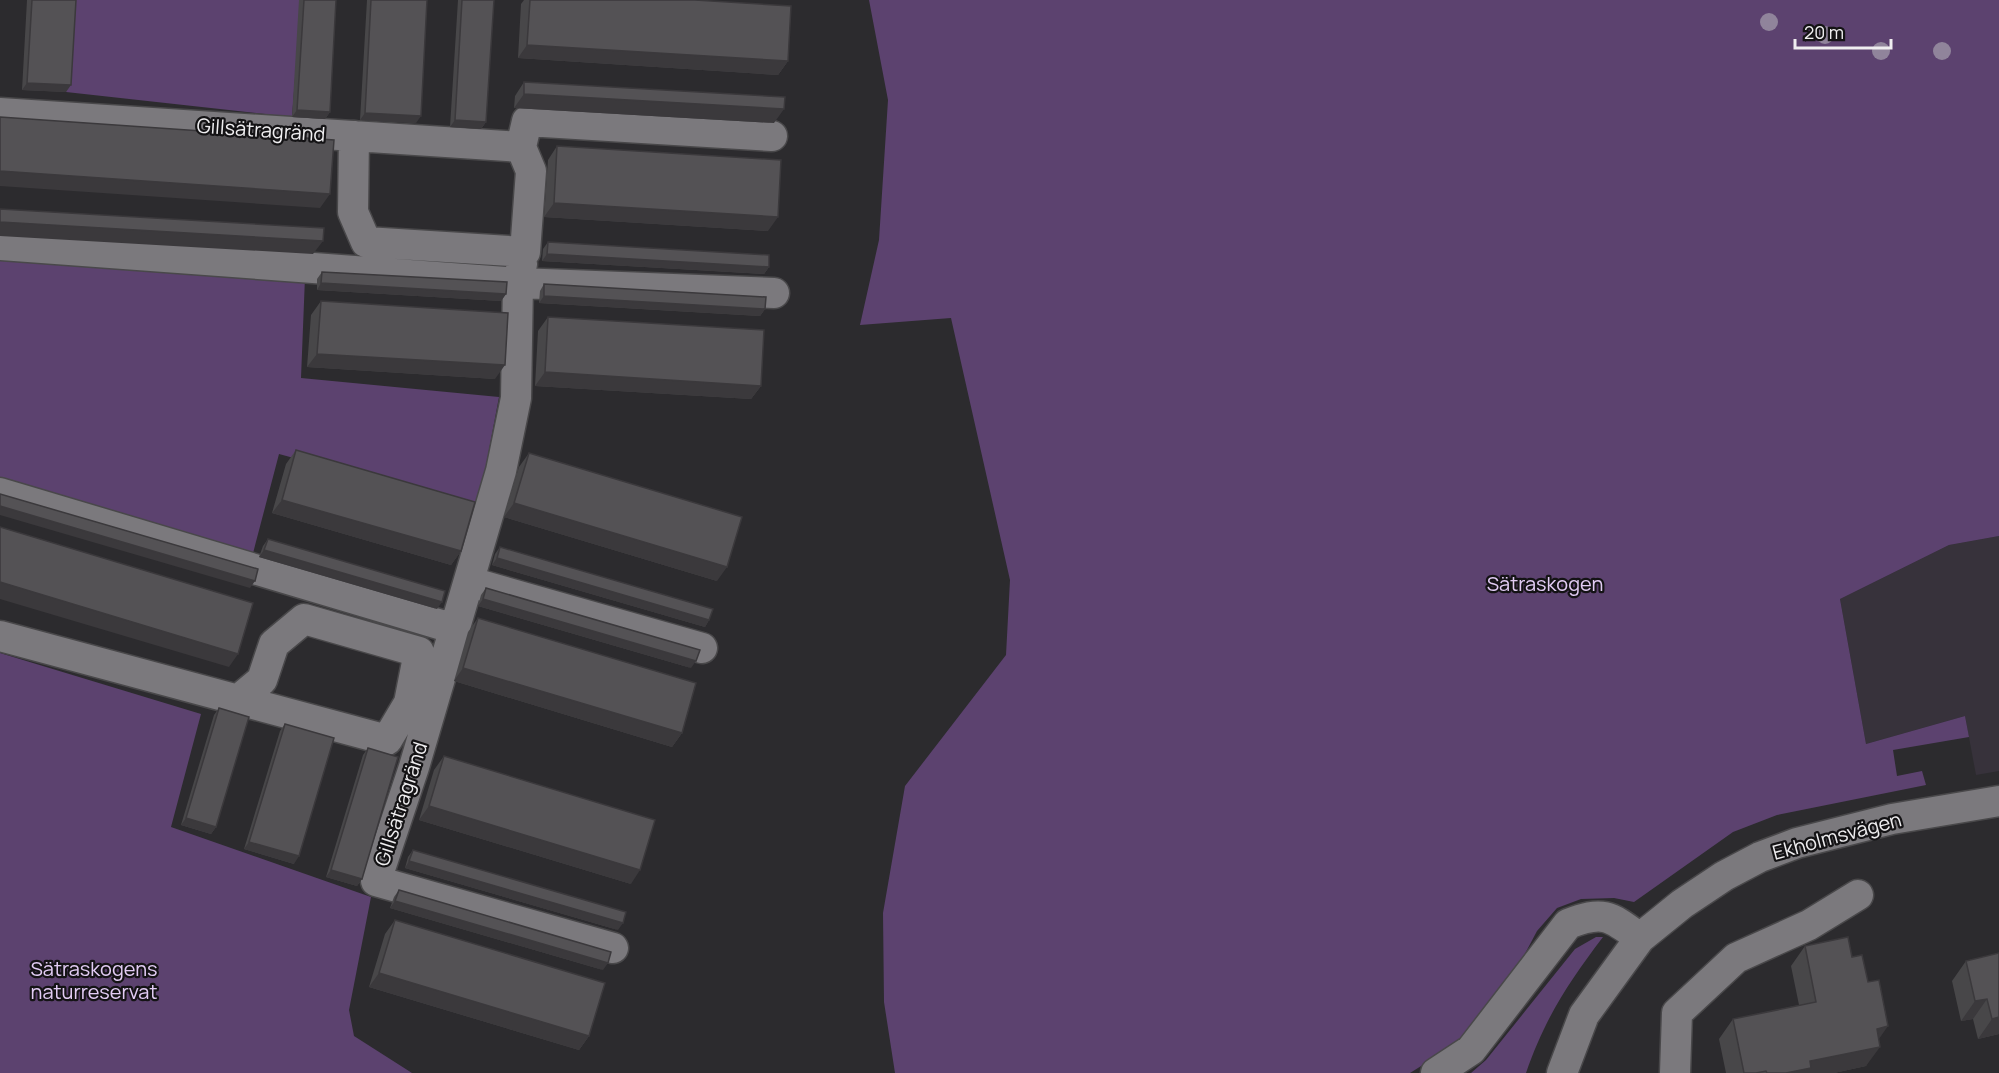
<svg xmlns="http://www.w3.org/2000/svg" width="1999" height="1073" viewBox="0 0 1999 1073" font-family="Manrope,sans-serif">
	<style>
		.built { fill: #37323b }
		.green { fill: #5c426f }
		.lines { fill: none; stroke-linecap: round; stroke-linejoin: round }
		.minor-casing { stroke: #49484a; stroke-width: 33 }
		.minor { stroke: #7b797d; stroke-width: 30 }
		.tree { fill: #90849b }
		.wall { fill: #484749 }
		.shaded-wall { fill: #3b393c }
		.building { fill: #545255; stroke: #3b393c; stroke-width: 1.5 }
		.labels { text-anchor: middle; stroke-width: 4.5; stroke-linejoin: round; paint-order: stroke }
		.street-label { font-size: 20px; fill: #efeef0; stroke: #141315 }
		.park-label { font-size: 20px; fill: #e2ccf4; stroke: #141315 }
	</style>
	<rect width="100%" height="100%" fill="#2c2b2e"/>
	<path class="built" d="M1999 536V771L1976 775 1965 716 1866 744 1840 599 1949 545Z"/>
	<path class="green" d="M71 0H301L292 117 66 92Z
		M869 0H1999V536L1949 545 1840 599 1866 744 1965 716 1969 737 1893 750 1897 776 1922 771 1926 785 1777 815 1733 832 1634 902 1614 898 1581 899 1557 908 1537 931 1520 963 1461 1041 1410 1073H895L884 1002 883 913 905 786 1006 655 1010 580 951 318 860 325 879 240 888 100Z
		M0 259 305 277 301 378 499 397 478 508 279 454 252 557 0 482Z
		M0 653 201 714 171 827 371 897 349 1010 354 1036 412 1073H0Z
		M1596 937H1603C1568 983 1545 1018 1526 1073H1471L1486 1060 1575 949Z"/>
	<g class="lines">
		<defs>
			<path id="minor" d="M0 113 521 147 531 171 525 252 366 242 353 212 354 136
				M521 147 527 121 772 136
				M0 245 518 283 516 398 501 471 414 767 376 881 613 948
				M522 264 518 283 774 293
				M0 493 455 629
				M470 582 702 648
				M0 636 387 740 409 703 419 652 304 619 274 644 262 680 238 700
				M1436 1073 1471 1050 1568 924C1604 910 1610 916 1640 938
				M1562 1073 1584 1015 1640 938 1682 904 1724 876 1760 857 1797 843 1892 819 1999 801
				M1675 1073 1677 1013 1736 958 1809 925 1858 895"/>
		</defs>
		<use href="#minor" class="minor-casing"/>
		<use href="#minor" class="minor"/>
	</g>
	<g class="tree">
		<circle cx="1769" cy="22" r="9"/>
		<circle cx="1825" cy="35" r="9"/>
		<circle cx="1881" cy="51" r="9"/>
		<circle cx="1942" cy="51" r="9"/>
	</g>
	<path class="wall" d="M27 0H76L66 92 22 90Z
		M299 0H336L330 112 325 119 292 117Z
		M367 0H427L416 123 360 120Z
		M458 0H494L486 122 481 129 450 127Z
		M524 0H695L788 61 778 75 518 58 521 4Z
		M524 82 774 123 514 108 515 96Z
		M557 146 768 231 544 217 548 160Z
		M548 242 769 267 764 274 542 261 543 249Z
		M322 272 506 294 501 301 317 290V279Z
		M544 284 765 309 760 316 539 303 540 291Z
		M321 301 495 379 307 367 311 315Z
		M548 317 761 386 751 399 535 386 538 331Z
		M296 450 461 551 451 565 272 513 286 464Z
		M529 453 717 581 504 517 519 467Z
		M268 539 437 609 259 557 263 546Z
		M500 547 709 620 705 627 492 565 495 554Z
		M486 588 691 668 478 606 481 595Z
		M478 618 682 733 672 747 454 681 468 632Z
		M219 708 216 827 211 834 181 825 214 715Z
		M285 724 294 864 244 849 280 731Z
		M368 748 362 879 357 886 326 877 363 755Z
		M444 756 631 884 419 820 434 770Z
		M413 850 618 930 405 868 408 857Z
		M399 890 603 970 390 908 394 897Z
		M395 920 589 1036 579 1050 369 987 385 934Z
		M1805 946 1852 957 1868 982 1879 1040 1866 1066 1834 1073H1726L1719 1039 1733 1019 1799 1005 1791 966Z
		M1999 953V1034L1978 1039 1973 1019 1961 1021 1952 981 1966 961Z"/>
	<path class="shaded-wall" d="M527 45 788 61 778 75 518 58Z
		M27 83 71 85 66 92 22 90Z
		M524 94 784 109 774 123 514 108Z
		M297 110 330 112 325 119 292 117Z
		M365 113 421 116 416 123 360 120Z
		M455 120 486 122 481 129 450 127Z
		M0 171 330 194 320 208 0 186Z
		M554 203 778 217 768 231 544 217Z
		M0 222 323 241 313 254 0 236Z
		M547 254 769 267 764 274 542 261Z
		M321 283 506 294 501 301 317 290Z
		M544 296 765 309 760 316 539 303Z
		M317 354 505 365 495 379 307 367Z
		M545 372 761 386 751 399 535 386Z
		M282 500 461 551 451 565 272 513Z
		M514 503 727 567 717 581 504 517Z
		M0 506 255 581 250 588 0 515Z
		M264 550 442 602 437 609 259 557Z
		M497 558 709 620 705 627 492 565Z
		M0 582 238 654 229 667 0 599Z
		M483 599 696 661 691 668 478 606Z
		M463 668 682 733 672 747 454 681Z
		M429 806 640 870 631 884 419 820Z
		M186 818 216 827 211 834 181 825Z
		M249 842 299 856 294 864 244 849Z
		M409 861 623 923 618 930 405 868Z
		M331 870 362 879 357 886 326 877Z
		M395 901 608 963 603 970 390 908Z
		M379 973 589 1036 579 1050 369 987Z
		M1987 999 1973 1019 1961 1021 1975 1001Z
		M1999 1017V1034L1978 1039 1992 1019Z
		M1888 1026 1874 1046 1877 1029Z
		M1880 1047 1866 1066 1834 1073H1786L1810 1061Z"/>
	<path class="building" d="M32 0H76L71 85 27 83Z
		M304 0H336L330 112 297 110Z
		M371 0H427L421 116 365 113Z
		M462 0H494L486 122 455 120Z
		M530 0H695L791 6 788 61 527 45Z
		M524 82 785 97 784 109 524 94Z
		M0 117 334 140 330 194 0 171Z
		M557 146 781 160 778 217 554 203Z
		M0 209 324 228 323 241 0 222Z
		M548 242 769 255V267L547 254Z
		M322 272 507 282 506 294 321 283Z
		M544 284 766 297 765 309 544 296Z
		M321 301 508 313 505 365 317 354Z
		M548 317 764 330 761 386 545 372Z
		M296 450 475 502 461 551 282 500Z
		M529 453 742 517 727 567 514 503Z
		M0 494 258 569 255 581 0 506Z
		M0 527 253 603 238 654 0 582Z
		M268 539 445 591 442 602 264 550Z
		M500 547 713 609 709 620 497 558Z
		M486 588 700 650 696 661 483 599Z
		M478 618 696 683 682 733 463 668Z
		M219 708 249 717 216 827 186 818Z
		M285 724 334 738 299 856 249 842Z
		M368 748 398 757 362 879 331 870Z
		M444 756 655 820 640 870 429 806Z
		M413 850 626 912 623 923 409 861Z
		M399 890 611 952 608 963 395 901Z
		M395 920 605 983 589 1036 379 973Z
		M1848 937 1852 957 1862 955 1868 982 1879 980 1888 1026 1877 1029 1880 1047 1810 1061 1811 1068 1786 1073H1767L1766 1071 1756 1073H1744L1733 1019 1816 1002 1805 946Z
		M1999 953V1017L1992 1019 1987 999 1975 1001 1966 961Z"/>
	<g class="labels">
		<g class="street-label">
			<text transform="translate(261 130) rotate(4)" y="7">Gillsätragränd</text>
			<text transform="translate(401 804) rotate(-72)" y="7">Gillsätragränd</text>
			<text transform="translate(1837 836) rotate(-15)" y="7">Ekholmsvägen</text>
		</g>
		<g class="park-label">
			<text x="1545" y="591">Sätraskogen</text>
			<text x="94" y="976">Sätraskogens<tspan x="94" dy="23">naturreservat</tspan></text>
		</g>
	</g>
	<path d="M1795 39v9h96v-9" fill="none" stroke="#efeef0" stroke-width="3"/>
	<text x="1804" y="39" font-size="18" fill="#efeef0" stroke="#141315" stroke-width="4.5" paint-order="stroke">20 m</text>
</svg>
